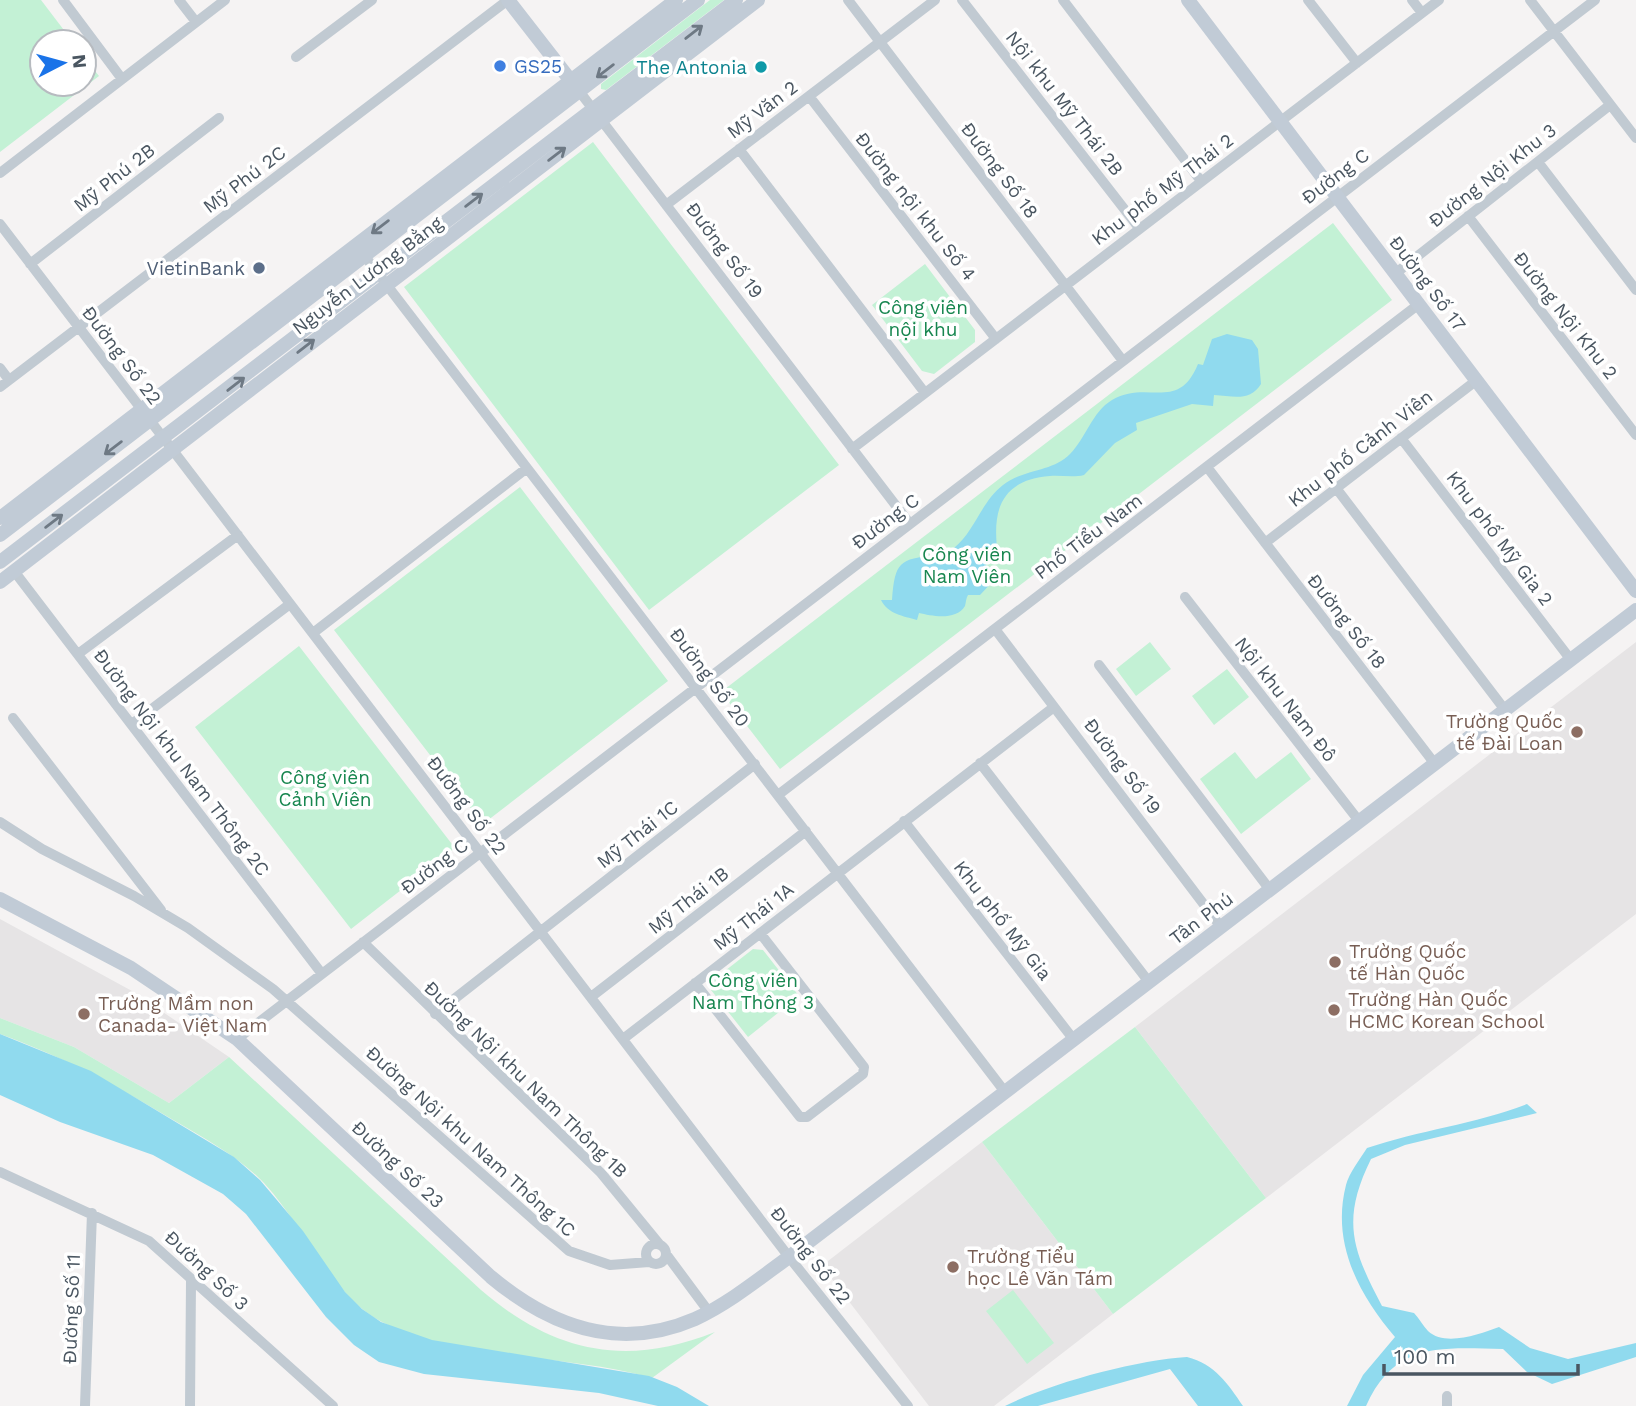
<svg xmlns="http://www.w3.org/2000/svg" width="1636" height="1406" viewBox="0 0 1636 1406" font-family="'Work Sans',sans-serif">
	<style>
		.education { fill: #e6e4e5 }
		.green { fill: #c3f1d5 }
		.water { fill: #90daee }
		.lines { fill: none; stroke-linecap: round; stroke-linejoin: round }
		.street { stroke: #c1cad2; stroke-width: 10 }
		.secondary { stroke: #c1cbd6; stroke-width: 14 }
		.oneway { stroke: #6e7984 }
		.shop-dot { fill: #3f7fe0; stroke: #fff; stroke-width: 2.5 }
		.culture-dot { fill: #0f9aa8; stroke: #fff; stroke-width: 2.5 }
		.service-dot { fill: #5c6f8a; stroke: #fff; stroke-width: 2.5 }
		.education-dot { fill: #8d6e63; stroke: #fff; stroke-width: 2.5 }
		.labels { text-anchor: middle; stroke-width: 7; stroke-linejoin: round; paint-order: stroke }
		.shop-label { font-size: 19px; fill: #366cbe; stroke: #fff; text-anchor: start }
		.culture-label { font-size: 19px; fill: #0d838f; stroke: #fff; text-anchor: end }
		.street-label { font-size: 19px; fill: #4a5661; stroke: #fff }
		.service-label { font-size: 19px; fill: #4e5e75; stroke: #fff; text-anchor: end }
		.park-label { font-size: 19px; fill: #17864f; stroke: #fff }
		.education-label { font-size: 19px; fill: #785e54; stroke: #fff; text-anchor: start }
	</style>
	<rect width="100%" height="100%" fill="#f5f3f3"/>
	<path class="education" d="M1636 642V914L1266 1198 1135 1027Z
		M0 919 132 991 229 1057 169 1103 74 1047 0 1018Z
		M982 1142 1113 1314 994 1406H929L828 1274V1261Z"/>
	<path class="green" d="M0 0H41L73 42H42V84H84V57L99 76 0 152Z
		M710 0H724L606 90 601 89V84Z
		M593 142 839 465 649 610 404 287Z
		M1333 223 1392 300 780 769 721 692Z
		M925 264 975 330V342L934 374 922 371 872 305Z
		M520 487 668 681 483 824 334 630Z
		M1150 642 1171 669 1136 696 1116 669Z
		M299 646 455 848 351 929 195 727Z
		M1227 669 1249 697 1214 725 1192 696Z
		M1235 752 1256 779 1291 752 1311 779 1241 834 1200 779Z
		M753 949 763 950 799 996 748 1037 711 990 712 981Z
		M0 1018 74 1047 169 1103 229 1057 481 1290C553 1352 625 1368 715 1332L652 1378C570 1354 458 1361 382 1322 329 1295 302 1220 259 1178 234 1154 205 1139 175 1121 116 1086 66 1058 0 1034Z
		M1135 1027 1266 1198 1113 1314 982 1142Z
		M1013 1290 1054 1343 1027 1364 986 1311Z"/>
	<path class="water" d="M1227 334 1252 340 1258 349 1261 384C1250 402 1233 396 1214 395L1213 406 1192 404 1136 423 1137 430 1115 443 1084 475C1073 478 1061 475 1050 476 998 480 992 514 998 555L985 556 988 578H996L980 595H968C966 598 966 602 965 606 956 621 932 616 919 613L917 620C903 616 888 614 881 600H892C895 562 899 559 936 555L943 563 951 561 955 556 954 548C975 531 981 502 1003 485 1023 469 1053 472 1070 454 1086 438 1092 412 1112 400 1147 379 1178 413 1198 364L1203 365 1212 339Z
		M0 1034 91 1071 234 1157 260 1180 303 1231 345 1292 362 1309 381 1322 432 1340 649 1376 677 1387 709 1406H658L599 1393 424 1374 379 1362 354 1345 326 1317 246 1214 223 1194 153 1155 60 1122 0 1095Z
		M1527 1104 1537 1113 1405 1145 1371 1159C1341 1220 1352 1249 1382 1306L1414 1313C1419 1318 1423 1326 1428 1331 1445 1347 1480 1334 1499 1327L1530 1348 1568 1359 1636 1343V1357L1552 1384 1527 1372 1503 1349C1442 1348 1395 1341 1366 1406H1347L1363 1375 1395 1337C1359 1295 1331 1243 1346 1185 1349 1173 1360 1159 1367 1148 1419 1130 1476 1124 1527 1104Z
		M1187 1357C1215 1364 1228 1384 1243 1406H1198L1170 1369 1038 1406H1005C1051 1383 1136 1360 1187 1357Z"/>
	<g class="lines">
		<path class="street" d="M63 0 122 79
			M179 0 196 22
			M848 0 1123 361
			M962 0 1139 228
			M1063 0 1201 181
			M1308 0 1357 63
			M1412 0 1422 13
			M1530 0 1636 138
			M296 57 372 0
			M576 87 910 524
			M809 96 996 339
			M739 149 925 393
			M1538 162 1636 290
			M0 173 225 0
			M666 205 935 0
			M1468 216 1636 435
			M0 224 789 1257 908 1406
			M360 250 1005 1092
			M30 264 219 118
			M1396 273 1610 105
			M0 368 9 380
			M0 387 508 0
			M1401 438 1571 660
			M852 449 1439 0
			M1207 467 1435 764
			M1336 488 1505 710
			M1265 543 1477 380
			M14 571 322 974
			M1185 597 1359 821
			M995 629 1221 927
			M313 633 527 468
			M78 654 238 535
			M1099 665 1270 890
			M13 718 161 910
			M132 724 290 604
			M980 763 1149 982
			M778 795 1419 304
			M904 821 1074 1040
			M0 822 42 849 134 896 188 928 273 989 569 1251 610 1265 649 1262
			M363 942 601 1173 660 1245
			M695 983 800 1117H807L863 1074 864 1067 760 933
			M591 997 806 831
			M435 1014 755 764
			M237 1039 1595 0
			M623 1039 1054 707
			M0 1172 149 1241 333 1406
			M646 1254a10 10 0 1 1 20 0a10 10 0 1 1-20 0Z
			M666 1254 709 1312
			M85 1406 92 1213
			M190 1406 191 1281
			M1447 1406V1396"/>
		<path class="secondary" d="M508 0 571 81
			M1188 0 1636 591
			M0 518 676 0
			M0 535 698 0
			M0 562 736 0
			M0 582 758 0
			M0 899 131 968 237 1039 491 1277C551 1327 619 1352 695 1319 728 1304 760 1278 789 1257L1636 610"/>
	</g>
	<defs><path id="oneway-shaft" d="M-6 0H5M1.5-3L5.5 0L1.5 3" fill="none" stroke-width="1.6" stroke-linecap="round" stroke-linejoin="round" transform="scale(1.75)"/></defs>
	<g class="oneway">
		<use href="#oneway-shaft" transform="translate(694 32) rotate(-38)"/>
		<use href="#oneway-shaft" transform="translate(605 71) rotate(143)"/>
		<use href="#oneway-shaft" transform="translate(557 154) rotate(-37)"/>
		<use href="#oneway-shaft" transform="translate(474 200) rotate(-37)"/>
		<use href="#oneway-shaft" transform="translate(380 227) rotate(143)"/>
		<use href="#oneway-shaft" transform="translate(306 346) rotate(-38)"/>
		<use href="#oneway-shaft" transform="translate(236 384) rotate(-38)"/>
		<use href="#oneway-shaft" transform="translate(113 448) rotate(143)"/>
		<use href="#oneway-shaft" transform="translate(54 521) rotate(-37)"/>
	</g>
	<circle class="shop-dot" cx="500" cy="66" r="7"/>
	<circle class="culture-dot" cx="761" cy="67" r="7"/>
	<circle class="service-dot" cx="259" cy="268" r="7"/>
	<g class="education-dot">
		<circle cx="1577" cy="732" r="7"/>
		<circle cx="1335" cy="962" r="7"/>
		<circle cx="1334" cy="1010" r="7"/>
		<circle cx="84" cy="1014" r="7"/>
		<circle cx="953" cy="1267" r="7"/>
	</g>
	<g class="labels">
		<g class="shop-label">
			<text x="514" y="73">GS25</text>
		</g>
		<g class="culture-label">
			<text x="747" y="74">The Antonia</text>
		</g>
		<g class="street-label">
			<text transform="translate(1065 103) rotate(52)" y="7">Nội khu Mỹ Thái 2B</text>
			<text transform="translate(762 109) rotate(-37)" y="7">Mỹ Văn 2</text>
			<text transform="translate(1000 170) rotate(53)" y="7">Đường Số 18</text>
			<text transform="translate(1492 175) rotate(-38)" y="7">Đường Nội Khu 3</text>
			<text transform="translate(1335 176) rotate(-37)" y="7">Đường C</text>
			<text transform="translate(114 177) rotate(-38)" y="7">Mỹ Phú 2B</text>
			<text transform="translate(244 179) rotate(-37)" y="7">Mỹ Phú 2C</text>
			<text transform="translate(1162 189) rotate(-37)" y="7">Khu phố Mỹ Thái 2</text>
			<text transform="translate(916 206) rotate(52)" y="7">Đường nội khu Số 4</text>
			<text transform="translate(725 250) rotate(53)" y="7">Đường Số 19</text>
			<text transform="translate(367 275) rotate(-37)" y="7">Nguyễn Lương Bằng</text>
			<text transform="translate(1428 283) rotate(53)" y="7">Đường Số 17</text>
			<text transform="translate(1566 315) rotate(52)" y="7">Đường Nội Khu 2</text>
			<text transform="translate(122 355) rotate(53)" y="7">Đường Số 22</text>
			<text transform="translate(1360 448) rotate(-38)" y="7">Khu phố Cảnh Viên</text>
			<text transform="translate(885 521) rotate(-37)" y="7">Đường C</text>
			<text transform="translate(1088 536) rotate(-37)" y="7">Phố Tiểu Nam</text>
			<text transform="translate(1500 538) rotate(53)" y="7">Khu phố Mỹ Gia 2</text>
			<text transform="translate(1347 621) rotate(52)" y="7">Đường Số 18</text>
			<text transform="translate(710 677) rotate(53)" y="7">Đường Số 20</text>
			<text transform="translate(1286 699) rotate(52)" y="7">Nội khu Nam Đô</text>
			<text transform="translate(182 762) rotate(53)" y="7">Đường Nội khu Nam Thông 2C</text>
			<text transform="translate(1123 766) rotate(53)" y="7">Đường Số 19</text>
			<text transform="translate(467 805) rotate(53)" y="7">Đường Số 22</text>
			<text transform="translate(637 834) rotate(-38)" y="7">Mỹ Thái 1C</text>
			<text transform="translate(434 866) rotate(-37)" y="7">Đường C</text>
			<text transform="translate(688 900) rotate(-38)" y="7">Mỹ Thái 1B</text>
			<text transform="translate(753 916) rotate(-38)" y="7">Mỹ Thái 1A</text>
			<text transform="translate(1201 918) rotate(-37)" y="7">Tân Phú</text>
			<text transform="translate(1003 920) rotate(52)" y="7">Khu phố Mỹ Gia</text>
			<text transform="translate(526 1079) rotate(44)" y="7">Đường Nội khu Nam Thông 1B</text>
			<text transform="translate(471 1141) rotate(42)" y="7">Đường Nội khu Nam Thông 1C</text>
			<text transform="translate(398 1164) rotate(43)" y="7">Đường Số 23</text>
			<text transform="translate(811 1255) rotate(52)" y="7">Đường Số 22</text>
			<text transform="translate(207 1270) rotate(43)" y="7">Đường Số 3</text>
			<text transform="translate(71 1309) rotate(-88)" y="7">Đường Số 11</text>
		</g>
		<g class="service-label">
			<text x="245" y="275">VietinBank</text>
		</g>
		<g class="park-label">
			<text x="923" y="314">Công viên<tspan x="923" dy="22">nội khu</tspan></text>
			<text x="967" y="561">Công viên<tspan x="967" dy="22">Nam Viên</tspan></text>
			<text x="325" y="784">Công viên<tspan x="325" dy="22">Cảnh Viên</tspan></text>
			<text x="753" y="987">Công viên<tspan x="753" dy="22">Nam Thông 3</tspan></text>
		</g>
		<g class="education-label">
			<text x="1563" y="728" text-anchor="end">Trường Quốc<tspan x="1563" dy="22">tế Đài Loan</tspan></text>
			<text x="1349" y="958">Trường Quốc<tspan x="1349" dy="22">tế Hàn Quốc</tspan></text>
			<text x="1348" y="1006">Trường Hàn Quốc<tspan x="1348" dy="22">HCMC Korean School</tspan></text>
			<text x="98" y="1010">Trường Mầm non<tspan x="98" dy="22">Canada- Việt Nam</tspan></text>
			<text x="967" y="1263">Trường Tiểu<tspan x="967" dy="22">học Lê Văn Tám</tspan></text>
		</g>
	</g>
	<g transform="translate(63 63) rotate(84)"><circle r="33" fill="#ffffff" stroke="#b7bbc0" stroke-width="2"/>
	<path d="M0-5L12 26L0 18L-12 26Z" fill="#1a73e8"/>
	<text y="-10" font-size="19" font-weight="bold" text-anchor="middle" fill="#4a5661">N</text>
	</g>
	<path d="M1384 1364v10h194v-10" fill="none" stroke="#4a5661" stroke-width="3.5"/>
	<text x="1394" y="1364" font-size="21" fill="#4a5661" stroke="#ffffff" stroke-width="5" paint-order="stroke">100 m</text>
</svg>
